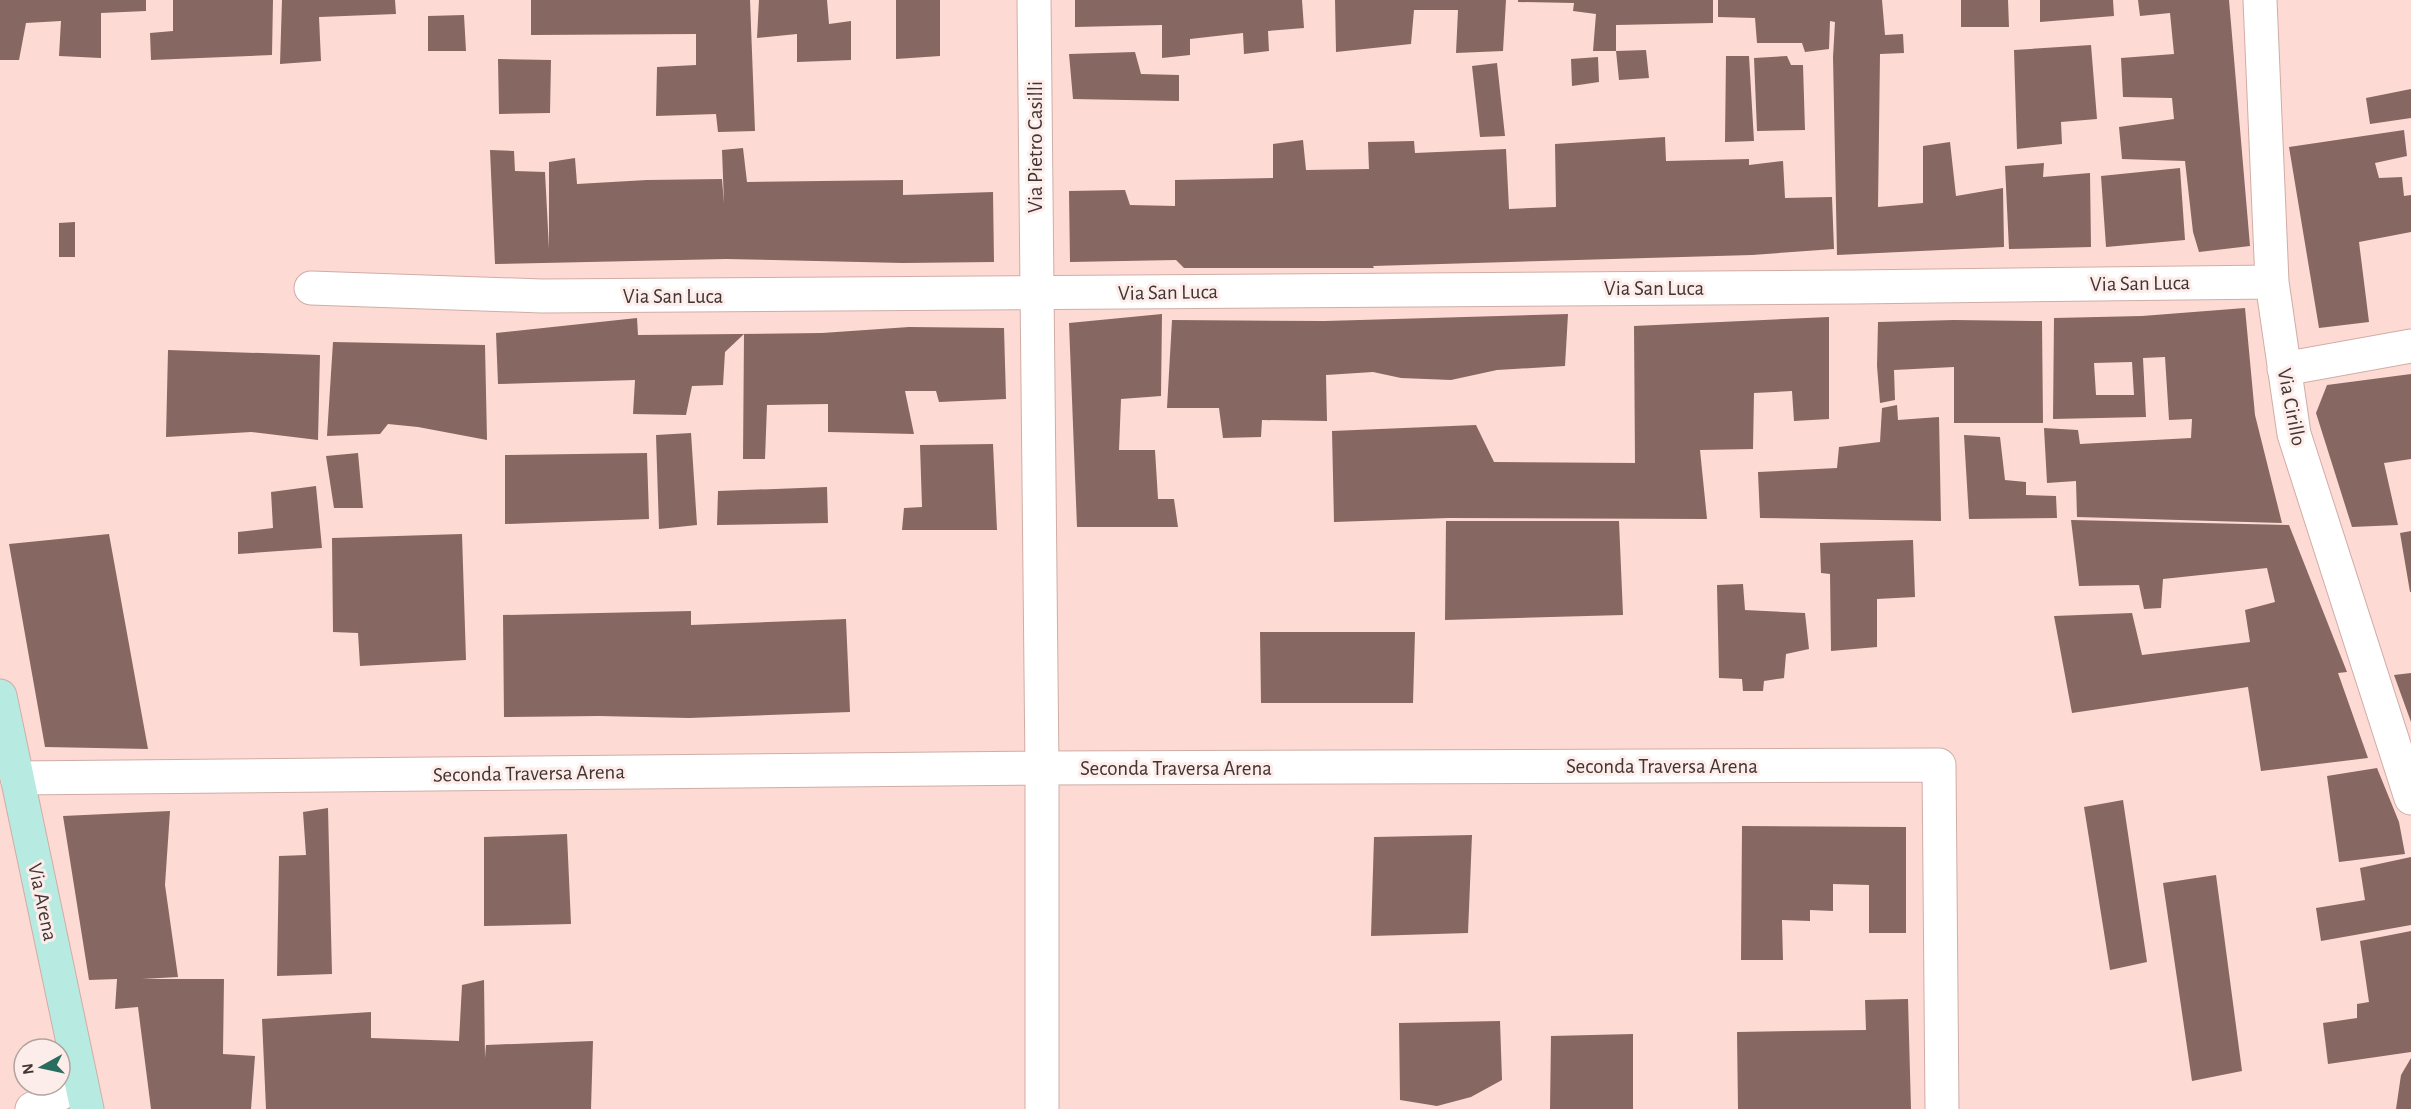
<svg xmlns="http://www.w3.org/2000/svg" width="2411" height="1109" viewBox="0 0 2411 1109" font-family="'Alegreya Sans',sans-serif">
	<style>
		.building { fill: #876762; fill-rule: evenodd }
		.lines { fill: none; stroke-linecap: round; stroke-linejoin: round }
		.street-casing { stroke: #cfada6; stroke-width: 35 }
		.secondary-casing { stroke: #cfada6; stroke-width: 35 }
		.street { stroke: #fff; stroke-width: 33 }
		.secondary { stroke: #b7ebe2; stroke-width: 33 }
		.labels { text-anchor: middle; stroke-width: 6; stroke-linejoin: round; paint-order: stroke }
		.street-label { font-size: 21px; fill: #423432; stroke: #fcedea }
	</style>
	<rect width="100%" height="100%" fill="#fedad4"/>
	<path class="building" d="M0 0H146V11L101 13V58L59 56 61 21 26 23 19 60H0Z
		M173 0H273L272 55 151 60 150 33 173 31Z
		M282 0H395L396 14 319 17 321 61 280 64Z
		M531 0H750L755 131 718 132 716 114 656 116 657 67 696 65V34L531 35Z
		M759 0H827L829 24 851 21V60L797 62V34L757 38Z
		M896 0H940V56L896 59Z
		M1075 0H1302L1304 28 1268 31 1269 51 1244 54 1243 33 1190 39V55L1162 58V25L1075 27Z
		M1335 0H1506L1503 51 1456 53 1458 10H1414L1411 44 1336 52Z
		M1518 0H1713V23L1616 25V51L1646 50 1649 78 1619 80 1616 51H1593L1596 14 1573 11 1574 3 1518 2Z
		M1718 0H1882L1885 35 1903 34 1904 53 1880 54 1878 207 1923 203V146L1950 142 1956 196 2003 188 2004 247 1837 255 1833 57 1835 22 1830 21 1829 49 1805 52 1802 43H1757L1755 18 1718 17Z
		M1961 0H2008L2009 27H1961Z
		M2040 0H2113L2114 16 2040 22Z
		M2138 0H2229L2250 246 2199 252 2193 232 2185 161 2122 159 2119 127 2174 119 2172 98 2123 97 2121 58 2174 54 2170 13 2140 16Z
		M464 15 466 51H428V16Z
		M2091 45 2097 119 2061 122 2062 144 2017 149 2014 50Z
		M1135 52 1141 74 1179 75V101L1073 99 1069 54Z
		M1726 56H1749L1754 141 1725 142Z
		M1787 56 1791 65H1803L1805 130 1757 131 1754 58Z
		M1598 57 1599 82 1572 86 1571 59Z
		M498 59 551 60 550 113 499 114Z
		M1497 63 1505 136 1480 137 1472 66Z
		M2411 89V118L2370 124 2366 98Z
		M2404 130 2407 156 2375 163 2379 178 2402 177 2404 196 2411 195V232L2359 242 2369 322 2319 328 2289 147Z
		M1665 137 1666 161 1749 159V165L1783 161 1785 198 1832 197 1834 249 1752 255 1373 266 1374 268H1184L1176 260 1070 262 1069 191 1125 190 1130 205 1175 206V180L1273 178V144L1303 140 1306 170 1369 169 1368 142 1414 141 1415 153 1506 149 1509 209 1556 207 1555 144Z
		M743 148 747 182 903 180V195L993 192 994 262 903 263 726 259 495 264 490 150 514 151 515 171 545 172 549 249V162L575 158 577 184 647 180 722 179 724 204 722 150Z
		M2044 163 2043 177 2090 173 2091 247 2009 249 2005 166Z
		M2180 168 2185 240 2106 247 2101 176Z
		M75 222V257H59V223Z
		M2245 308 2255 415 2282 523 2077 517 2076 481 2047 483 2044 428 2078 430 2080 444 2191 438 2192 419 2169 420 2165 357 2143 358 2146 417 2053 419 2054 318 2142 316ZM2132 362 2134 395H2096L2094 363Z
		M1162 314 1161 396 1121 399 1119 450H1155L1158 499H1174L1178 527H1077L1069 323Z
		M1568 314 1565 366 1497 370 1451 380 1401 378 1373 372 1326 375 1327 421 1262 420 1261 437 1223 438 1219 408H1167L1172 320 1325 321Z
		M1829 317V419L1794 421 1792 391 1754 393 1753 449 1700 450 1707 519 1448 518 1334 522 1332 431 1476 425 1494 462 1635 463 1634 326Z
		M637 318 638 335 822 333 909 327 1004 328 1006 399 939 402 936 391H905L914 434 828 432V404L767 405 765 459H743L744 334 725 352 723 385 692 386 686 415 633 414 635 380 498 384 496 333Z
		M1954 320 2042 321 2043 423H1954V367L1894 370 1895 400 1880 403 1877 366 1878 322Z
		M333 342 485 345 487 440 418 427 388 424 380 434 327 436Z
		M168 350 320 355 318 440 251 432 166 437Z
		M2411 374V459L2384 463 2398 525 2352 527 2316 413 2327 385Z
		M1897 405 1898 420 1939 417 1941 521 1760 518 1758 472 1837 468 1839 447 1880 442 1882 408Z
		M691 433 697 525 659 529 656 435Z
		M1964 435 2000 437 2005 480 2026 482V495L2056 496 2057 518 1969 519Z
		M993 444 997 530H902L904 508 922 507 920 445Z
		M358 453 363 508H334L326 456Z
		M647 453 649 519 505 524V455Z
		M316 486 322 548 238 554V532L273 528 271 492Z
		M827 487 828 523 717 525 718 491Z
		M2071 520 2289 525 2347 672 2338 673 2368 758 2261 771 2248 687 2072 713 2054 616 2132 613 2142 655 2250 642 2245 610 2275 602 2267 568 2163 579 2161 608 2144 609 2139 585 2079 586Z
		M1446 521H1619L1623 615 1445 620Z
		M2411 531V592H2410L2400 533Z
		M109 534 148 749 45 747 9 544Z
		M462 534 466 660 360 666 358 633 333 632 332 538Z
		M1913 540 1915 597 1877 599V647L1831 651 1830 574 1821 573 1820 543Z
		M1743 584 1745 610 1805 613 1809 649 1786 654 1784 678 1764 681 1763 691H1743L1742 679 1719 678 1717 585Z
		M691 611V625L846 619 850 712 689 718 599 716 504 717 503 615Z
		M1260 632H1415L1413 703H1261Z
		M2411 673V722L2394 675Z
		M2377 768 2399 822 2405 854 2339 862 2327 776Z
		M2123 800 2147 962 2110 970 2084 807Z
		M328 808 332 974 277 976 279 856 306 855 303 812Z
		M170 811 165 885 178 977 142 979H224L223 1054 255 1056 251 1109H151L138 1007 115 1009 117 979 89 980 63 816Z
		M1742 826 1906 827V933H1869V885L1833 884V911L1810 910V921L1782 920 1783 960H1741Z
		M567 834 571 924 484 926V837Z
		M1472 835 1468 933 1371 936 1374 837Z
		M2411 857V925L2321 941 2316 908 2365 900 2360 868Z
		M2216 875 2242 1071 2192 1081 2163 883Z
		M2411 931V1052L2328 1064 2323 1023 2357 1018V1004L2369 1002 2360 941Z
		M484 980 485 1058 486 1045 593 1041 591 1109H266L262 1019 371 1012V1038L459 1041 462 985Z
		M1908 999 1911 1109H1738L1737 1032 1866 1030 1865 1000Z
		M1500 1021 1502 1080 1471 1097 1437 1106 1400 1100 1399 1023Z
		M1633 1034V1109H1550L1551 1036Z
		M2411 1058V1109H2396L2401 1075Z"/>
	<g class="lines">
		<defs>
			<path id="street" d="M1034 0 1042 768V1109
				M2260 0 2272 282 2294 434 2411 798
				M311 288 542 296 1854 287 2272 282
				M2284 369 2411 346
				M17 778 1042 768 1939 765 1942 1109
				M32 1109 81 1082"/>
			<path id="secondary" d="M0 696 87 1109"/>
		</defs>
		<use href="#street" class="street-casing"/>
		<use href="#secondary" class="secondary-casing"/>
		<use href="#street" class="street"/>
		<use href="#secondary" class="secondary"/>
	</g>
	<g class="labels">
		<g class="street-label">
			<text transform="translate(1035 147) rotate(-90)" y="7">Via Pietro Casilli</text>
			<text transform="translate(2140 283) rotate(-1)" y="7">Via San Luca</text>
			<text x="1654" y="295">Via San Luca</text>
			<text transform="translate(1168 292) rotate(-1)" y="7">Via San Luca</text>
			<text x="673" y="303">Via San Luca</text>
			<text transform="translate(2292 407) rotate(79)" y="7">Via Cirillo</text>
			<text x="1662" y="773">Seconda Traversa Arena</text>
			<text x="1176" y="775">Seconda Traversa Arena</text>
			<text transform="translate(529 773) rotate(-1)" y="7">Seconda Traversa Arena</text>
			<text transform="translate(43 902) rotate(78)" y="7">Via Arena</text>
		</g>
	</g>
	<g transform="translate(42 1067) rotate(262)"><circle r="28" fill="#fcedea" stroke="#b2a3a0" stroke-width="1.5"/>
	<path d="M0-4.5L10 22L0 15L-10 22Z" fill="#296d5f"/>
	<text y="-9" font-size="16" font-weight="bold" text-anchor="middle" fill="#423432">N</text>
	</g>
</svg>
